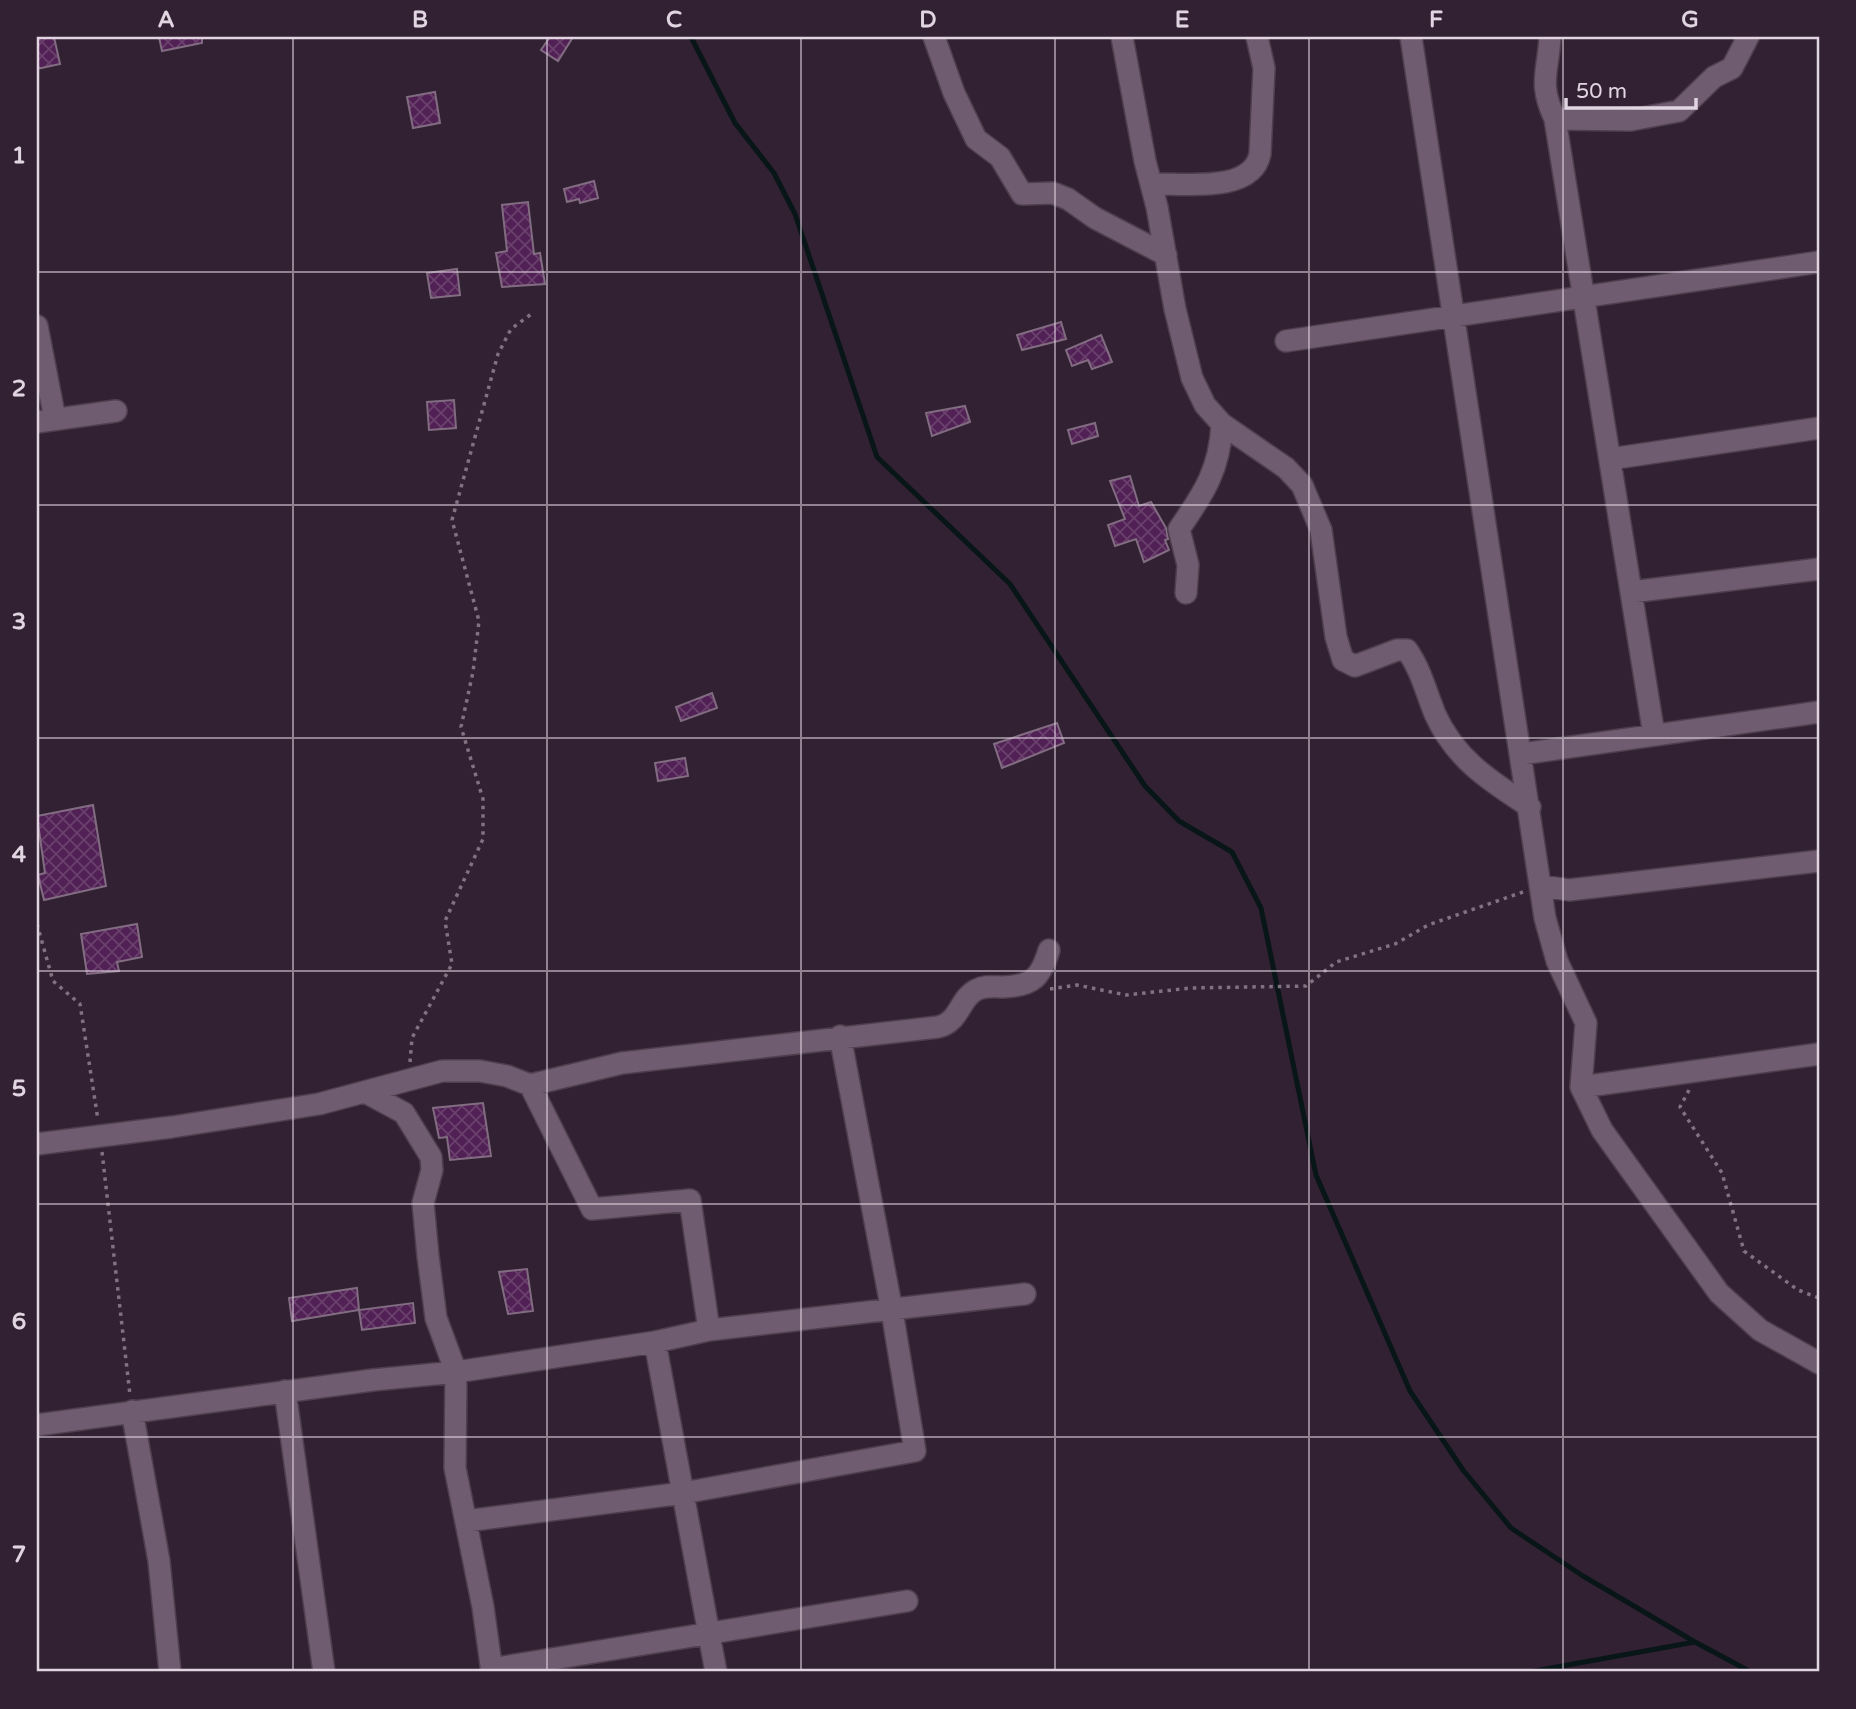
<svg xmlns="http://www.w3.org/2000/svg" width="1856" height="1709" viewBox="0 0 1856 1709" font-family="'Varela Round',sans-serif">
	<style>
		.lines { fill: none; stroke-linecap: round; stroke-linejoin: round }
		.stream { stroke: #081618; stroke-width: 5 }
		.building { fill: url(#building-cross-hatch); stroke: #816c81; stroke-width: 2 }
		.minor-casing { stroke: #4e3f4e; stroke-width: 24 }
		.path { stroke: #817281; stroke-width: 3.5; stroke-dasharray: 3.5 5; stroke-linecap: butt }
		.minor { stroke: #705c70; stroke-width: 21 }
		.grid { fill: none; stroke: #e1d5e1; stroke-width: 2; stroke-opacity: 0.55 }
		.neatline { fill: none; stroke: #e1d5e1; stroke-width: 2.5 }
		.grid-label { font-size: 23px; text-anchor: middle; font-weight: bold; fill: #e1d5e1 }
	</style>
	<defs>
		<pattern id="building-cross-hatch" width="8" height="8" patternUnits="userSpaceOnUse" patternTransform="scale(1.75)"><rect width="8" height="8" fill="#512054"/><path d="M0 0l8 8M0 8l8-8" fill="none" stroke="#6a406c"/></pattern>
	</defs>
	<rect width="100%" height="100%" fill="#322133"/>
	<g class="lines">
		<path class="stream" d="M691 37 735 123 774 173 795 214 877 457 1010 584 1145 786 1179 821 1232 852 1261 908 1316 1175 1410 1391 1463 1470 1511 1528 1583 1576 1695 1642
			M1529 1672 1695 1642 1751 1672"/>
	</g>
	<path class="building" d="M37 37H54L60 64 37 69Z
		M159 37H202V43L162 51Z
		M550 37H573L558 61 541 50Z
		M435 92 440 123 413 128 407 97Z
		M594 181 598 198 580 203 579 199 567 202 564 189Z
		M528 202 534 254 540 253 545 284 502 287 496 253 507 251 502 205Z
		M457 269 460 295 431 298 427 273Z
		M1061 322 1066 339 1022 350 1017 335Z
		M1101 335 1112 362 1092 369 1088 360 1072 366 1066 350Z
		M454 400 456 428 429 430 427 402Z
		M965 406 970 422 932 436 926 413Z
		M1095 423 1098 436 1072 444 1068 430Z
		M1130 476 1139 506 1151 502 1166 528 1168 539 1165 540 1169 550 1144 562 1136 539 1115 546 1108 525 1125 519 1110 481Z
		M712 693 717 708 681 721 676 707Z
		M1057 723 1064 743 1002 768 994 744Z
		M685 758 688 776 658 781 655 763Z
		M93 805 106 886 44 900 38 875 45 873 37 816Z
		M137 924 142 957 117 962 119 971 87 974 81 934Z
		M483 1103 491 1156 450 1160 447 1137 439 1138 433 1108Z
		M527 1269 533 1311 508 1314 499 1272Z
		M357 1288 359 1310 292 1321 289 1298Z
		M413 1303 415 1323 362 1330 359 1310Z"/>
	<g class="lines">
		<defs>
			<path id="minor" d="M934 37 954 93 976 139 1000 157 1022 194 1053 193 1068 199 1095 218 1166 255
				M1122 37 1145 161 1157 207 1175 309 1192 378 1205 405 1222 424 1286 468 1302 485 1321 530 1336 637 1343 660 1355 666 1397 650H1407C1421 670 1426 692 1435 714 1455 759 1490 781 1530 807
				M1411 37 1545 918 1557 961 1586 1023 1581 1087 1602 1130 1719 1293 1760 1330 1819 1363
				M1550 37C1548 73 1538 83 1555 119L1654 735
				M1555 119 1631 120 1679 111 1714 77 1732 68 1748 37
				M1151 184C1183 183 1252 194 1260 154L1264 68 1257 37
				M37 326 55 419
				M1286 341 1819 262
				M37 422 116 411
				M1610 459 1819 428
				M1631 592 1819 569
				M1186 593 1188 565 1179 529C1204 493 1220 469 1222 424
				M1521 754 1819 712
				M1542 886 1569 890 1819 861
				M530 1085 592 1209 690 1200 709 1330
				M1581 1087 1819 1054
				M365 1092 404 1113 431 1157 432 1170 423 1203 428 1256 436 1318 456 1372 455 1468 483 1607 492 1672
				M37 1144 172 1127 319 1104 442 1071H480L507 1076 530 1085 622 1063 938 1027C960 1022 959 999 976 990 985 985 994 987 1003 987 1033 986 1041 977 1049 950
				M655 1342 716 1672
				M285 1391 324 1672
				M132 1411 159 1561 170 1672
				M37 1425 373 1380 456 1372 655 1342 709 1330 1025 1294
				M466 1521 683 1493 915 1451 892 1311 840 1036
				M491 1669 907 1601"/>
		</defs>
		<use href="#minor" class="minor-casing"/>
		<path class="path" d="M37 924 53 981 80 1004 98 1120
			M1050 989 1077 985 1126 995 1191 988 1306 986 1336 962 1395 944 1428 925 1523 892
			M410 1062 412 1038 452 964 445 921 483 839V799L461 727 473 672 479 621 452 520 498 354 511 329 534 312
			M1689 1090 1680 1107 1722 1173 1744 1251 1798 1290 1819 1298
			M102 1152 130 1395"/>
		<use href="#minor" class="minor"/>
	</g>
	<path class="grid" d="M293 37V1672M547 37V1672M801 37V1672M1055 37V1672M1309 37V1672M1563 37V1672M37 272H1819M37 505H1819M37 738H1819M37 971H1819M37 1204H1819M37 1437H1819"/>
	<rect width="1856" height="1709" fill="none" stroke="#322133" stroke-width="77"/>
	<path d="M1566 98v10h130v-10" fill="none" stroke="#e1d5e1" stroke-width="3.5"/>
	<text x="1576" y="98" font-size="21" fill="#e1d5e1" stroke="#322133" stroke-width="5" paint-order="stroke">50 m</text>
	<rect x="38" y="38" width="1780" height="1632" class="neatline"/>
	<g class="grid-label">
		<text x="166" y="27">A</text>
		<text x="420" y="27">B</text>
		<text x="674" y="27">C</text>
		<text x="928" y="27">D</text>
		<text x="1182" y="27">E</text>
		<text x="1436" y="27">F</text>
		<text x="1690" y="27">G</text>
		<text x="19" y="163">1</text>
		<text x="19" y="396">2</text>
		<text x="19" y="629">3</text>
		<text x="19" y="862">4</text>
		<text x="19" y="1096">5</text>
		<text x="19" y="1329">6</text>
		<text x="19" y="1562">7</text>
	</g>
</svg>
